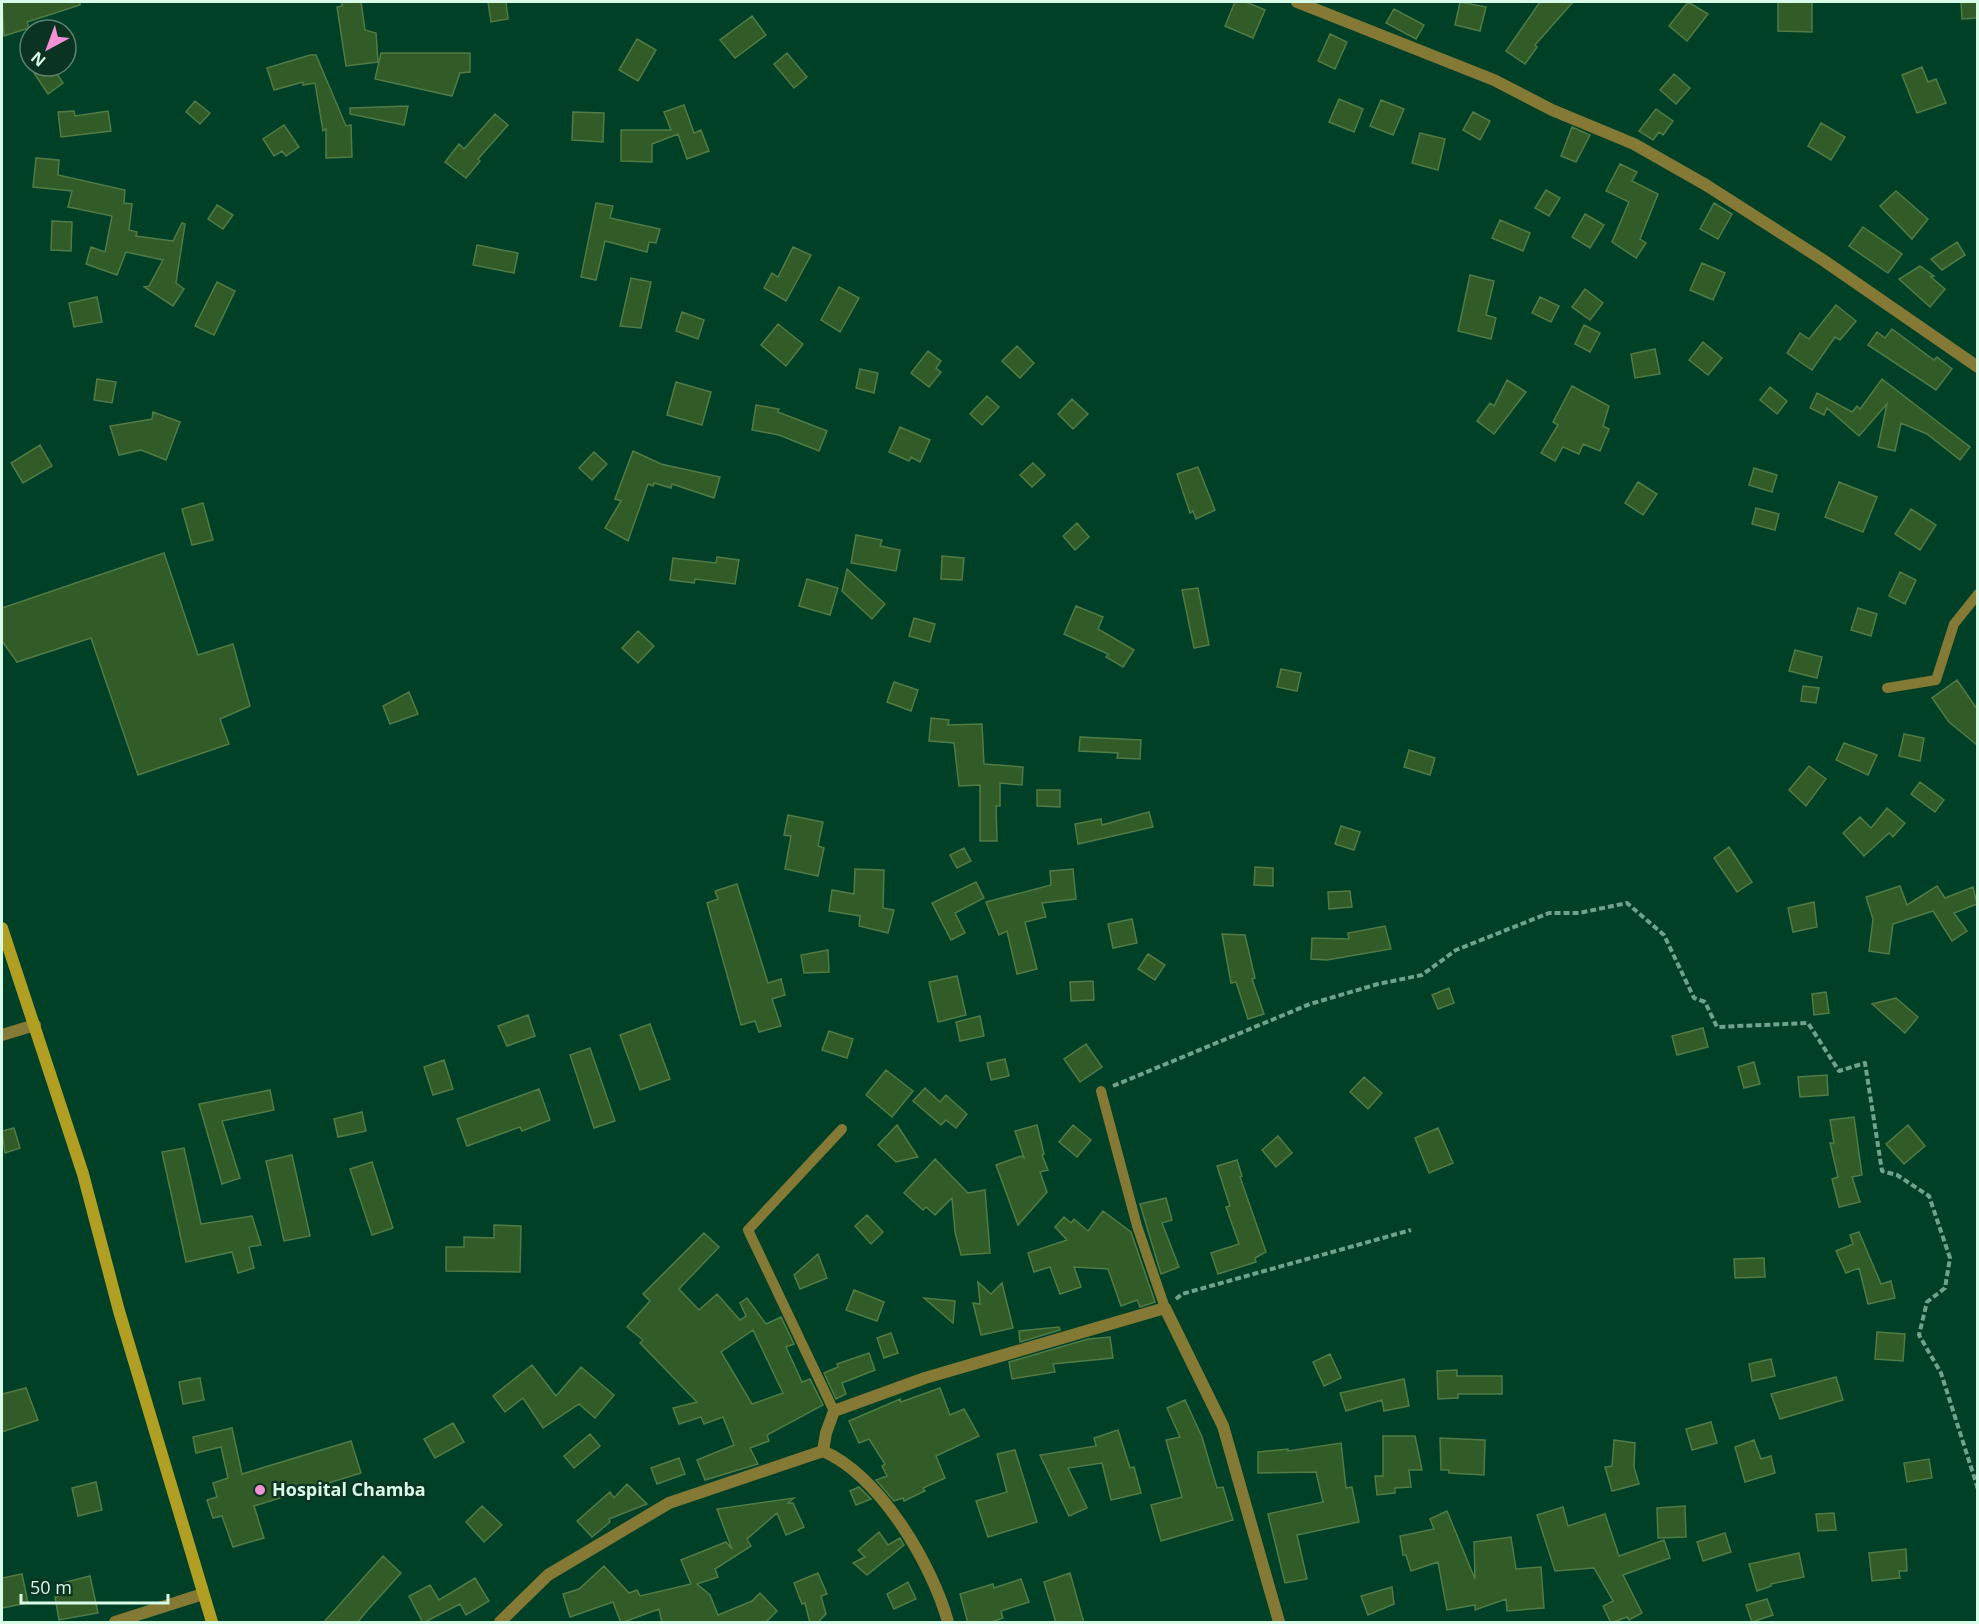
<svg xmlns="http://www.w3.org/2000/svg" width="1979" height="1624" viewBox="0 0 1979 1624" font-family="'Open Sans',sans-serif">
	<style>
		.building { fill: #315c28; stroke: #507b46; stroke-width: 1.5; fill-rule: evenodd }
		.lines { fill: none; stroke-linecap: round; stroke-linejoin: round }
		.path { stroke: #71a28b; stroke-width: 4; stroke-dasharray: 6 3; stroke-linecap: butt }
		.service { stroke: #847935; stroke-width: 10 }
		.minor { stroke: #847935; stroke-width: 12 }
		.secondary { stroke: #b19f23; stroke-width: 12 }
		.poi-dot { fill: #f491d4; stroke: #0b3321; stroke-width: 2 }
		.labels { text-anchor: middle; stroke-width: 4.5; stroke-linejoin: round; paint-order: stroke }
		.poi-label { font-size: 18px; font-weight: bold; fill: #d8fce7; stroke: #0b3321; text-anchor: start }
	</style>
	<rect width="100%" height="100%" fill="#004027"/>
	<path class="building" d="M2 2H80V5L27 22 29 28 4 36Z
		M342 2H361L365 30 376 33 378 62 346 66 337 7 342 6Z
		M488 2H506L508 19 491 22Z
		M1235 2H1246L1265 10 1253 38 1225 26Z
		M1460 2 1486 7 1480 31 1455 25Z
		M1540 2H1573L1535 45 1537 47 1525 64 1506 51Z
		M1688 2 1708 14 1687 41 1669 26Z
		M1778 2H1812V32L1778 31Z
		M1961 2H1977V18L1962 19Z
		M1394 9 1424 25 1416 39 1386 23Z
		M752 16 766 35 735 58 720 40Z
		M1330 34 1347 42 1335 69 1318 61Z
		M637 39 656 50 638 81 619 70Z
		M381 53H470V72L460 73 452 96 375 79Z
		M787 53 807 77 794 88 774 64Z
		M310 55H316L346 126 351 125 352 157 326 158V129L323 131 315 83 303 85V82L274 90 267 68Z
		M44 66H52L63 83 48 94 34 73Z
		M1922 67 1928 82 1936 79 1946 103 1917 113 1902 75Z
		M1674 74 1690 88 1676 104 1660 90Z
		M1339 99 1363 109 1354 132 1329 122Z
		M1381 100 1404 109 1393 135 1370 126Z
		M195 101 210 113 200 124 186 112Z
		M684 105 694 133 701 130 709 151 687 159 678 134 652 144V162L621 161V130H671L664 112Z
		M408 106 404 125 350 114V108Z
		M1656 109 1673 121 1663 135 1659 132 1653 140 1639 131Z
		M74 111 75 116 108 111 111 131 61 137 58 112Z
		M573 112 604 113 603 142 572 140Z
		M1473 112 1490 121 1480 140 1463 130Z
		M495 114 508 125 478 159 480 161 466 178 445 162 459 144 464 149Z
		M1821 123 1845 137 1831 160 1808 146Z
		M284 125 299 147 286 156 282 151 274 156 263 139Z
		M1572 127 1590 135 1576 162 1561 156Z
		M1420 133 1445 139 1438 170 1412 163Z
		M36 158 59 160 58 175 125 190 124 203 132 204 129 230 137 232 136 236 173 241 182 223 185 224 176 283 184 289 173 306 144 287 149 286 163 260 126 252 117 275 86 264 91 247 105 252 112 216 68 207 72 191 33 187Z
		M1620 164 1637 172 1632 181 1658 194 1640 239 1646 243 1636 258 1612 242 1629 202 1606 191Z
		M1546 190 1560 198 1549 216 1535 208Z
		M1896 191 1928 219 1912 239 1880 206Z
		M596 203 613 206 610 218 660 229 656 243 649 242 647 252 605 241 596 280 581 277Z
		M1714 203 1732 214 1718 239 1700 229Z
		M217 205 233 215 223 229 208 219Z
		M1585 214 1604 225 1590 248 1572 237Z
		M1500 220 1530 233 1523 251 1492 238Z
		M52 221 72 222 71 251 51 250Z
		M1863 227 1902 254 1888 273 1849 246Z
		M1957 242 1965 255 1942 270 1931 259Z
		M477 245 518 253 514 273 473 265Z
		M793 247 811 255 786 301 764 288 772 273 778 277Z
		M1702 263 1725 273 1713 300 1690 290Z
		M1920 266 1934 276 1931 277 1945 289 1930 307 1899 279Z
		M1470 275 1494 281 1486 315 1496 318 1491 339 1458 331Z
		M631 278 651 282 641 328 620 326Z
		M217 282 235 291 214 335 195 326Z
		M839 287 859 298 840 332 821 320Z
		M1585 289 1603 303 1590 320 1572 307Z
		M97 297 102 322 74 327 69 303Z
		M1540 297 1559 306 1551 322 1532 313Z
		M1836 305 1856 321 1840 340 1835 337 1812 370 1787 353 1800 333 1809 339Z
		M682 312 704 320 698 339 676 331Z
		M778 324 803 344 786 366 761 345Z
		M1584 325 1600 333 1590 352 1575 344Z
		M1892 329 1934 360 1937 357 1952 369 1936 390 1868 345 1877 332 1885 338Z
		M1703 342 1722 358 1708 375 1689 360Z
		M1017 346 1034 363 1020 378 1002 361Z
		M1655 349 1660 374 1635 378 1631 354Z
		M928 351 941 361 936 368 941 372 929 387 911 373Z
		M860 369 878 373 874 393 856 388Z
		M97 379 116 382 112 403 94 400Z
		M1882 379 1970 447 1960 460 1927 434 1901 423 1895 451 1878 447 1887 404 1859 436 1827 408 1824 415 1810 408 1817 393 1852 412 1857 406 1860 409Z
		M1507 380 1526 392 1494 434 1477 421 1490 403 1494 406Z
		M676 382 711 392 702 425 667 415Z
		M1572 386 1609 406 1603 426 1609 429 1600 451 1583 444 1579 454 1563 447 1555 461 1541 453 1558 425 1553 422Z
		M1770 387 1787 401 1777 414 1760 400Z
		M987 396 999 407 982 425 970 414Z
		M1072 399 1088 414 1073 429 1058 414Z
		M756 405 779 409 778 412 827 431 819 451 779 435 752 430Z
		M153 412 180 422 166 460 141 450 119 455 110 426 152 419Z
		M900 427 930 440 920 462 911 457 909 461 889 452Z
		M40 445 52 466 23 483 11 463Z
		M633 451 661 464 720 477 714 498 672 484 671 488 654 483 653 486 648 484 628 541 605 528 621 501 615 499Z
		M594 452 607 464 592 480 579 468Z
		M1033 463 1045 475 1032 487 1020 475Z
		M1198 467 1215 510 1196 519 1193 511 1190 513 1177 474Z
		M1754 468 1777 475 1772 492 1749 485Z
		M1638 482 1657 494 1643 515 1625 503Z
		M1839 482 1877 497 1863 532 1825 517Z
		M203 503 213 540 192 545 182 509Z
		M1756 508 1779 514 1775 530 1752 524Z
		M1911 509 1936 525 1920 550 1895 534Z
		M1077 523 1089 537 1075 550 1063 536Z
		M856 535 882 540 880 546 900 550 896 571 851 563Z
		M164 553 198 655 233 644 250 706 220 719 229 744 138 775 91 638 17 662 2 641V608Z
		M942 556 964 558 962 580 941 579Z
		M717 557 739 560 735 584 695 579 694 583 670 580 673 558 716 563Z
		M847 569 885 604 872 619 842 591Z
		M1900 572 1916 580 1905 604 1889 596Z
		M807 579 838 588 830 615 799 606Z
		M1198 588 1209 645 1194 648 1182 590Z
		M1076 606 1103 617 1098 629 1134 650 1123 667 1106 657 1108 654 1064 634Z
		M1858 608 1877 614 1871 636 1851 630Z
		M914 618 935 624 930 642 909 636Z
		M638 631 654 646 638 663 622 648Z
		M1795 650 1822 657 1817 678 1789 671Z
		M1281 669 1301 673 1297 691 1277 687Z
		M1957 680 1977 709V745L1949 722 1932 698Z
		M894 682 918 690 911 711 887 702Z
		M1803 686 1819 688 1816 703 1801 701Z
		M409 692 418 714 390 724 383 706Z
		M931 718 949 720 948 725 982 724 984 764 1023 767 1022 785 1000 783V806H996L997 841H980V785L959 786 954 743 929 741Z
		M1904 734 1924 738 1920 761 1899 756Z
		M1080 737 1141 740 1140 759 1117 758 1118 753 1079 751Z
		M1844 743 1877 755 1868 775 1836 760Z
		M1409 750 1435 758 1430 775 1404 767Z
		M1809 766 1826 779 1806 806 1789 790Z
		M1920 782 1944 800 1935 812 1911 794Z
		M1037 790H1060V807L1037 806Z
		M1887 808 1905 823 1893 837 1889 833 1864 856 1843 833 1860 817 1871 828Z
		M1149 812 1153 827 1078 844 1075 824 1101 819 1102 825Z
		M788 815 823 822 818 846 824 848 818 876 785 869 791 836 784 835Z
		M1341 826 1360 832 1354 850 1335 844Z
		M1729 847 1752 882 1737 892 1714 858Z
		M964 848 971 861 957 868 950 855Z
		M1255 867 1273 868V886L1254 885Z
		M855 869 884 870 883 908 894 910 888 933 859 926 860 916 829 911 832 890 854 894Z
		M1073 869 1076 899 1042 903 1046 917 1025 922 1037 969 1017 974 1007 931 999 935 986 902 1051 885 1050 871Z
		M976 882 984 898 955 913 965 933 951 940 932 903Z
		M737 884 768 983 781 979 785 995 772 999 781 1026 759 1032 755 1021 741 1025 707 903 718 899 715 891Z
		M1900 886 1907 905 1937 886 1945 898 1973 887 1977 904 1954 913 1967 931 1952 941 1933 911 1893 924 1889 954 1869 951 1873 919 1866 897Z
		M1350 891 1352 907 1329 909 1328 892Z
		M1814 902 1817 927 1793 932 1788 908Z
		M1132 919 1137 943 1113 948 1108 924Z
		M1385 926 1391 949 1327 960 1311 959 1312 938 1349 939 1348 933Z
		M1222 934 1245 935 1255 978 1252 979 1264 1014 1248 1019 1236 982 1231 983Z
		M828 950 829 972 804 973 801 955Z
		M1148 954 1165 965 1155 980 1138 969Z
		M957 976 966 1015 938 1022 929 982Z
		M1093 981 1094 1000 1071 1001 1070 982Z
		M1449 988 1454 1003 1438 1009 1432 995Z
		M1826 992 1829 1013 1814 1015 1812 994Z
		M1896 998 1918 1017 1905 1033 1872 1004Z
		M528 1015 535 1036 507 1046 498 1026Z
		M980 1016 984 1036 960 1041 956 1022Z
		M650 1024 670 1079 640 1090 620 1035Z
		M1703 1028 1708 1047 1677 1055 1672 1036Z
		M829 1031 853 1039 847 1058 822 1050Z
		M1086 1044 1102 1067 1080 1082 1064 1059Z
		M590 1048 615 1121 594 1128 570 1055Z
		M1005 1059 1009 1076 991 1080 987 1063Z
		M444 1060 453 1089 433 1095 424 1067Z
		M1754 1062 1760 1084 1744 1088 1738 1067Z
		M886 1070 913 1091 892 1117 866 1095Z
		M1827 1075 1828 1095 1800 1097 1798 1077Z
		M1364 1077 1382 1093 1368 1109 1350 1092Z
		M925 1088 940 1102 946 1095 967 1114 956 1128 946 1120 941 1125 913 1101Z
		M539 1089 550 1120 522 1131 520 1127 467 1146 457 1119Z
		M270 1090 274 1110 222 1121 240 1178 222 1184 199 1104Z
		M362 1112 366 1131 338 1137 334 1119Z
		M1854 1117 1862 1175 1852 1177 1860 1202 1839 1207 1832 1179 1838 1177 1830 1143H1834L1830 1120Z
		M897 1125 918 1157 896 1162 878 1145Z
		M1037 1125 1044 1154 1042 1155 1048 1170 1040 1172 1047 1192 1018 1225 996 1165 1021 1156 1024 1158 1015 1131Z
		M1073 1125 1091 1140 1077 1157 1059 1142Z
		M1908 1125 1925 1146 1904 1164 1886 1144Z
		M14 1128 20 1148 5 1153 2 1131Z
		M1438 1128 1453 1163 1429 1173 1415 1138Z
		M1278 1136 1292 1153 1276 1167 1262 1150Z
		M184 1148 201 1224 252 1216 261 1245 249 1247 254 1268 238 1273 232 1252 186 1262 162 1152Z
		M292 1155 310 1236 284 1241 266 1161Z
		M935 1159 968 1193 985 1190 990 1253 961 1255 955 1232 952 1198 935 1215 926 1207 923 1210 904 1193Z
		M1237 1160 1242 1176 1240 1177 1266 1252 1255 1258 1256 1262 1218 1274 1211 1253 1239 1244 1226 1207 1230 1206 1217 1166Z
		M372 1162 393 1228 372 1235 350 1169Z
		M1166 1198 1172 1220 1162 1223 1179 1267 1161 1274 1140 1204Z
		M1103 1211 1131 1232 1155 1302 1140 1307 1137 1300 1121 1306 1108 1269 1074 1267 1081 1287 1060 1294 1050 1267 1034 1272 1028 1253 1067 1240 1055 1227 1064 1217 1071 1223 1074 1219 1088 1231Z
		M867 1215 883 1232 871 1244 855 1226Z
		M494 1225 521 1226 520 1272 446 1271V1247H464V1237L494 1238Z
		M1859 1232 1881 1284 1891 1281 1895 1298 1868 1304 1859 1268 1846 1273 1836 1251 1853 1244 1850 1235Z
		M704 1233 719 1247 679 1289 699 1310 717 1294 740 1320 746 1316 740 1303 747 1298 766 1324 781 1317 794 1344 786 1347 802 1382 810 1379 823 1405 767 1435 769 1441 750 1448 758 1464 705 1480 697 1460 734 1445 723 1417 704 1424 701 1417 679 1424 673 1408 697 1402 640 1343 643 1340 627 1327 650 1301 643 1294ZM753 1330 783 1393 752 1404 721 1352Z
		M818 1254 827 1278 800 1289 794 1275Z
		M1764 1258 1765 1277 1735 1278 1734 1259Z
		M978 1282 991 1294 1002 1283 1013 1328 981 1335 973 1303 980 1304Z
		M854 1290 884 1302 877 1321 846 1310Z
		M924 1298 955 1301 953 1323Z
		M1059 1327 1060 1330 1020 1342 1019 1331Z
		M1877 1332 1905 1334 1903 1361 1875 1359Z
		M891 1333 898 1353 884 1358 877 1338Z
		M1110 1337 1113 1358 1053 1364 1055 1372 1012 1379 1009 1362 1088 1339Z
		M869 1353 875 1370 842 1383 846 1394 836 1399 824 1373 838 1367 837 1364Z
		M1330 1354 1341 1378 1324 1386 1313 1362Z
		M1771 1359 1775 1376 1752 1381 1749 1364Z
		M532 1365 556 1396 581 1367 614 1395 595 1418 579 1404 543 1428 523 1398 505 1412 493 1396Z
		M1457 1370V1376H1502V1394H1458V1398L1438 1399 1437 1371Z
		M1836 1377 1843 1400 1780 1419 1771 1394Z
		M200 1378 204 1400 183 1404 179 1382Z
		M1404 1379 1409 1406 1384 1411 1382 1400 1346 1411 1340 1393Z
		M26 1388 38 1420 2 1432V1394Z
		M940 1388 950 1415 964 1409 979 1436 936 1456 945 1478 923 1488 925 1491 904 1501 903 1498 894 1501 876 1480 887 1476 882 1466 885 1464 869 1439 859 1443 849 1421 900 1399 901 1402Z
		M1185 1400 1202 1437 1217 1488 1223 1487 1233 1520 1161 1541 1151 1505 1182 1497 1166 1440 1180 1437 1167 1408Z
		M1711 1422 1717 1443 1692 1450 1686 1429Z
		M453 1423 464 1442 435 1458 424 1439Z
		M232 1428 242 1474 351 1441 361 1473 254 1506 264 1538 233 1547 222 1516 213 1518 207 1500 217 1497 213 1483 228 1478 221 1447 196 1453 193 1437Z
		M1118 1430 1130 1468 1134 1467 1141 1493 1111 1500 1102 1463 1068 1468 1087 1508 1069 1516 1040 1455 1096 1446 1094 1438Z
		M590 1434 600 1446 574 1468 564 1456Z
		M1383 1436H1415L1422 1470H1409L1411 1487 1395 1488V1493L1377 1495 1375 1476H1383Z
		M1440 1438 1485 1440 1484 1475 1449 1473V1470H1441Z
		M1614 1440 1635 1443 1634 1467 1639 1484 1612 1491 1605 1467 1612 1466Z
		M1754 1440 1761 1459 1771 1456 1775 1473 1745 1482 1735 1447Z
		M1341 1443 1346 1488 1352 1487 1359 1522 1297 1535 1307 1579 1285 1583 1268 1514 1323 1502 1316 1472 1258 1473V1452L1288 1449V1451Z
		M1015 1450 1037 1522 988 1537 976 1501 1007 1492 997 1454Z
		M679 1458 685 1474 657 1484 651 1468Z
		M1929 1459 1932 1478 1907 1482 1904 1463Z
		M96 1482 102 1510 78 1516 72 1488Z
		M627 1484 647 1504 609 1519 610 1522 592 1537 577 1521 610 1492 614 1498Z
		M859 1487 871 1499 856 1505 850 1491Z
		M794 1498 788 1503H793L804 1527 786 1535 777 1513 747 1539 751 1546 715 1569 718 1577 697 1584 710 1595 718 1615 752 1601 760 1593 777 1611 765 1623H662L659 1609 621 1623 613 1602 570 1617 563 1594 579 1589 604 1566 629 1593 637 1590 640 1596 691 1584 681 1560 726 1542 732 1549 717 1509Z
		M482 1506 502 1525 484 1542 466 1522Z
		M1685 1506 1686 1537 1658 1538 1657 1508Z
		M1563 1507 1568 1526 1605 1514 1619 1556 1664 1540 1670 1558 1623 1575 1642 1613 1629 1620 1627 1617 1611 1623 1603 1606 1613 1601 1594 1568 1555 1571 1537 1515Z
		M1447 1511 1475 1579 1474 1542 1511 1537 1516 1569 1541 1567 1544 1608 1507 1611 1506 1599 1475 1610V1605L1447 1610 1438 1562 1411 1571 1406 1555H1403L1400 1536 1434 1529 1430 1519Z
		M1834 1513 1836 1530 1818 1531 1816 1514Z
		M879 1532 888 1545 900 1538 904 1545 867 1575 853 1563 865 1557 858 1550Z
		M1725 1533 1731 1552 1703 1561 1697 1542Z
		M1906 1549 1907 1571H1899L1900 1578 1872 1581 1869 1553Z
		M1799 1553 1804 1577 1771 1584V1586L1757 1591 1749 1564Z
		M383 1556 401 1573 366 1612 357 1623H323Z
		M818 1573 827 1594 821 1596 826 1614 817 1623H810L805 1603 802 1604 794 1583Z
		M1070 1573 1084 1623H1056L1044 1582Z
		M22 1574 28 1603 2 1608V1578Z
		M90 1576 98 1613 59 1620 55 1597 65 1595 62 1583Z
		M475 1578 489 1601 466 1615 460 1604 423 1623 409 1596 430 1585 439 1600Z
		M1021 1579 1029 1602 1001 1611 1003 1618 989 1623H968L960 1594 993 1584 994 1588Z
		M908 1582 916 1599 894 1609 887 1594Z
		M1392 1587 1394 1604 1368 1615 1361 1596Z
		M1767 1599 1773 1615 1752 1622 1746 1605Z"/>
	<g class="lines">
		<path class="path" d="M1113 1086 1310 1004 1378 984 1422 975 1456 950 1549 913H1579L1627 903 1664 935 1694 998 1705 1002 1717 1027 1808 1023 1839 1071 1865 1063 1882 1171 1897 1175 1929 1196 1950 1258 1945 1288 1927 1302 1919 1335 1941 1373 1978 1489
			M1176 1299 1182 1294 1411 1230"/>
		<path class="service" d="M1887 688 1936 680 1954 624 1978 594
			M1101 1091 1137 1226 1165 1308
			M834 1411 748 1230 842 1129"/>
		<path class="minor" d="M1297 2 1494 80 1552 110 1634 144 1706 185 1823 260 1978 367
			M2 1035 35 1025
			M823 1451 826 1433 834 1411 925 1378 1165 1308 1223 1426 1279 1622
			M115 1622 203 1594
			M500 1622 548 1575 669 1503 823 1451C880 1476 932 1564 948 1622"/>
		<path class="secondary" d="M2 928 83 1174 119 1311 212 1622"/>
	</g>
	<circle class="poi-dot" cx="260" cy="1490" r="6"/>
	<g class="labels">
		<g class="poi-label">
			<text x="272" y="1496">Hospital Chamba</text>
		</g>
	</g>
	<rect width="1979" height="1624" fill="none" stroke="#d8fce7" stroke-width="6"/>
	<g transform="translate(48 48) rotate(221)"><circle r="28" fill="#0b3321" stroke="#5d8370" stroke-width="1.5"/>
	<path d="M0-4.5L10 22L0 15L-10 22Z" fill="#f491d4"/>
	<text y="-9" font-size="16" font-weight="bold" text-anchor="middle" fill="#d8fce7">N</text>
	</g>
	<path d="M21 1594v9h147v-9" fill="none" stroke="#d8fce7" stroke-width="3"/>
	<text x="30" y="1594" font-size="18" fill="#d8fce7" stroke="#0b3321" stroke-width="4.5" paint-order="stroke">50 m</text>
</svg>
